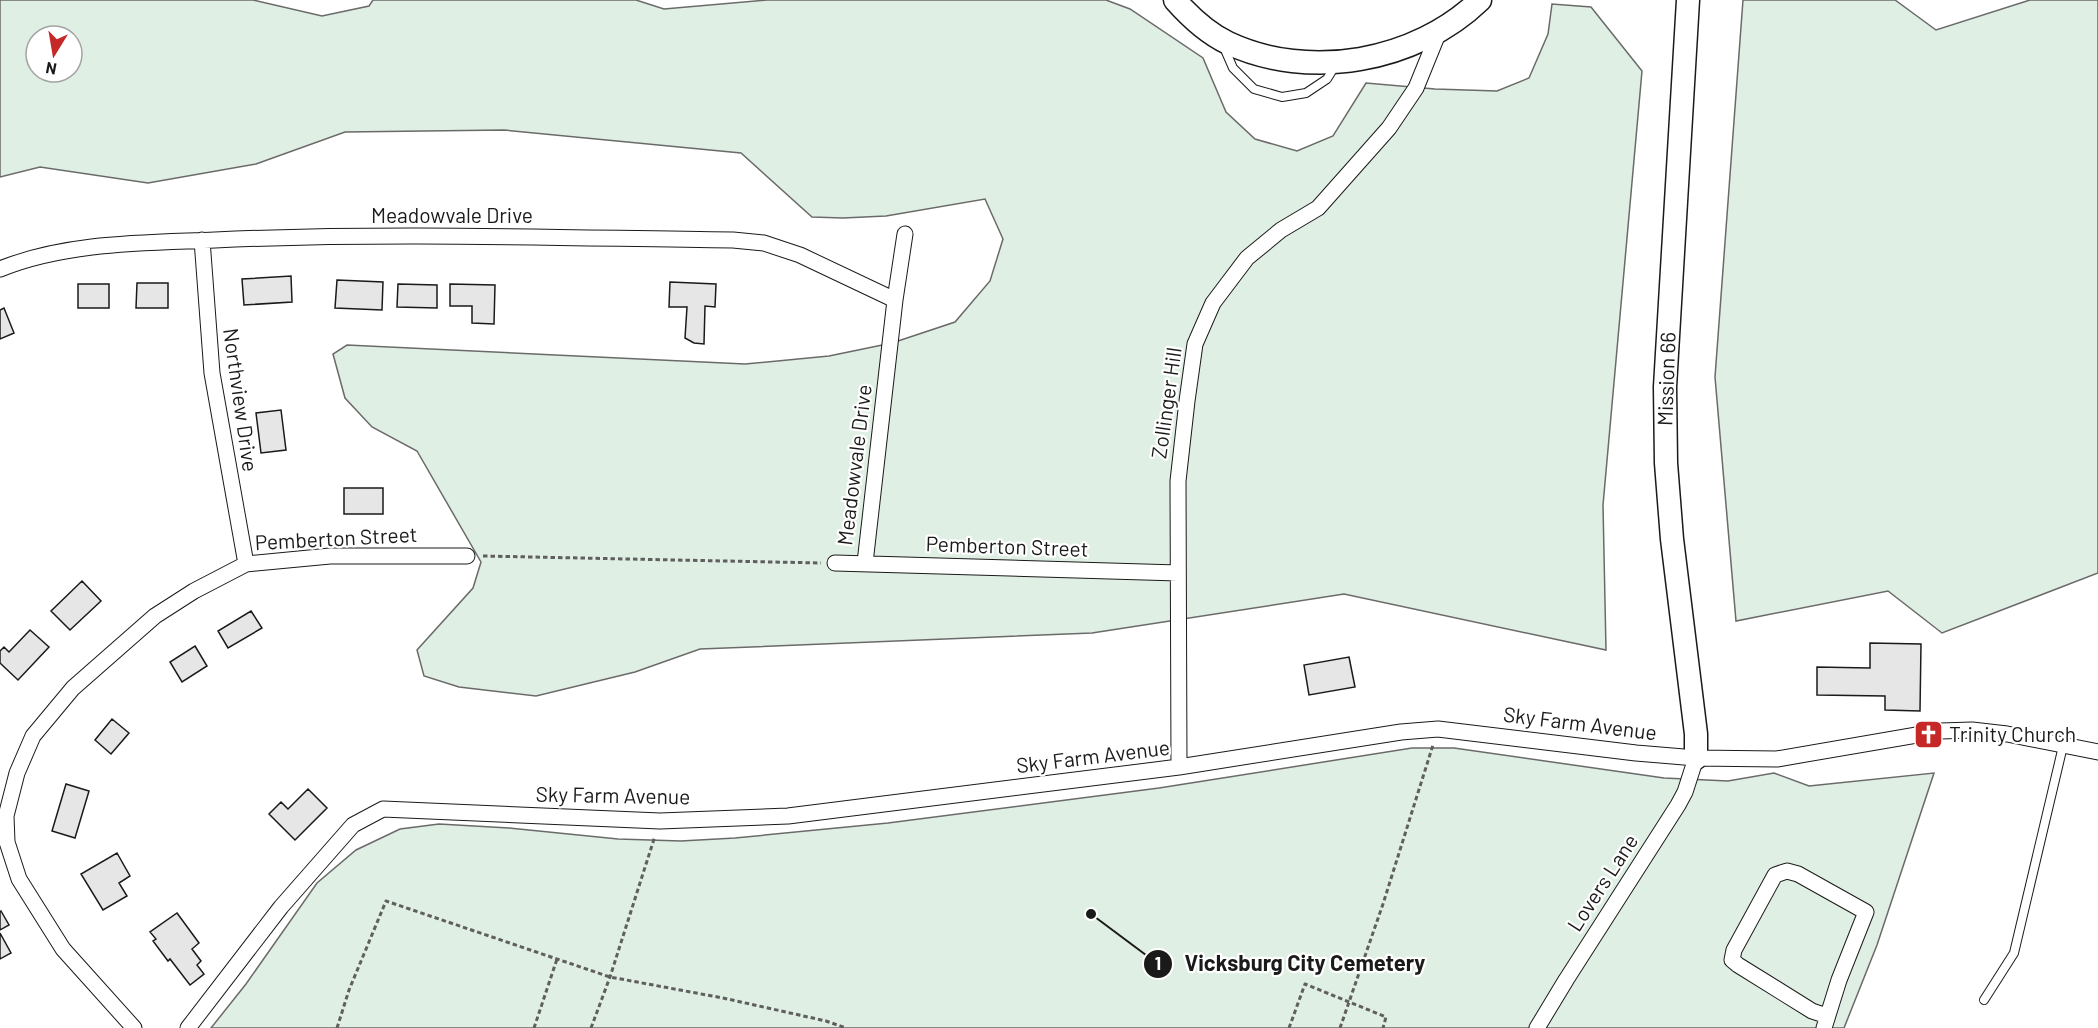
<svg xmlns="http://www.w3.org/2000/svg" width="2098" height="1028" viewBox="0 0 2098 1028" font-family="Barlow,sans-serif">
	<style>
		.green { fill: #e0efe3; stroke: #6a6a6a; stroke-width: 1.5; fill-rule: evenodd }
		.building { fill: #e6e6e6; stroke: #1a1a1a; stroke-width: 1.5 }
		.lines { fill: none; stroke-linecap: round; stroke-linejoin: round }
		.lane-casing { stroke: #1a1a1a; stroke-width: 10 }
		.street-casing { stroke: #1a1a1a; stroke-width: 17 }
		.secondary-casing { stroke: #1a1a1a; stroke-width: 25 }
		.path { stroke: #5f5f5f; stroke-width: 3; stroke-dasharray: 4.5 3; stroke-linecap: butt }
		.lane { stroke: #fff; stroke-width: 8 }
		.street { stroke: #fff; stroke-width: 15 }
		.secondary { stroke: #fff; stroke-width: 22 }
		.labels { text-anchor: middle; stroke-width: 4.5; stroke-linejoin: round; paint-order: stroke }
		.street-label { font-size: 21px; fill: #1a1a1a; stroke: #fff }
		.poi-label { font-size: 21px; fill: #1a1a1a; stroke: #fff; text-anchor: start }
		.leader { fill: none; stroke: #1a1a1a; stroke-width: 2 }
		.callout-dot { fill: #1a1a1a; stroke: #fff; stroke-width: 2 }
		.mark-label { font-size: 18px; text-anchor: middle; font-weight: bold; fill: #fff }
		.callout-label { font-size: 22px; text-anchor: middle; font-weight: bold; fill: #1a1a1a; stroke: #fff; stroke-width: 4.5; stroke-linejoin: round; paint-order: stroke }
	</style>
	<rect width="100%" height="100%" fill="#fff"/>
	<path class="green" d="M0 0H253L322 16 369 6 373 0H636L664 9 767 0H1106L1130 9 1203 58 1226 112 1255 139 1297 151 1333 136 1366 83 1435 89 1497 91 1529 78 1548 34 1552 4 1591 7 1642 71 1603 505 1606 650 1344 594 1092 633 700 649 635 672 536 696 459 687 424 676 417 650 473 588 481 562 417 451 372 427 345 398 333 354 347 345 745 364 829 356 892 343 955 322 990 281 1003 239 985 199 886 216 843 218 812 217 741 153 504 130 345 132 256 164 148 183 40 167 0 177ZM36 36H72V72H36Z
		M1743 0H1895L1936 30 2030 0H2098V573L1942 633 1888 591 1736 621 1715 377Z
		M1412 748H1454L1664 778 1728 781 1774 773 1809 786 1934 773 1877 945 1844 1028H211L246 984 317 883 356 850 400 829 439 824 509 828 618 839 681 841 735 838 888 823 1159 788Z"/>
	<path class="building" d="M291 276 292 302 244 305 242 279Z
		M337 280 383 282 382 310 335 308Z
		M670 282 716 284 715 307 705 306 704 344 694 343 685 338 687 307H669Z
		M137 283H168V308H136Z
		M78 284H109V308H78Z
		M398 284 437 285V308L397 307Z
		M450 284 495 285 494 324 472 323V306H450Z
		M4 308 14 333 0 339V310Z
		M281 410 286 450 261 453 256 413Z
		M344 488H383V514H344Z
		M82 581 101 601 70 630 51 611Z
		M251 611 262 628 228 648 218 631Z
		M30 630 49 647 18 680 0 663V651L4 647 9 652Z
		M1870 643 1921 644 1920 711 1885 710V696L1817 695V667L1870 668Z
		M195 646 207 666 182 682 170 662Z
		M1349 657 1355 687 1309 695 1304 665Z
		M112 719 129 733 111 754 95 740Z
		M66 784 89 791 75 838 52 831Z
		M308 789 327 808 295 840 269 814 281 802 288 809Z
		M117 853 130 876 119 883 127 896 103 910 81 874Z
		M1 911 9 925 0 930V912Z
		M177 913 199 943 192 949 201 961 197 965 204 974 190 985 170 959 168 961 153 941 156 939 150 932Z
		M0 933 11 953 0 959Z"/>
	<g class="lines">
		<defs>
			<path id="lane" d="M1226 47V52L1233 68 1254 89 1282 97 1306 93 1327 79 1335 66
				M1984 1000 2014 953 2063 746"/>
			<path id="street" d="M202 240 212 373 246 564
				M0 269C67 242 144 243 215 240 388 232 561 238 733 240L764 243 800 255 895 300
				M835 563 1178 573
				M865 563 895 300 905 234
				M1179 767 1178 481 1187 401 1195 344 1213 303 1247 258 1281 230 1318 208 1389 128 1416 88 1440 29
				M134 1028 63 949 19 879 7 842 6 816 17 773 33 736 73 688 155 616 194 591 246 564 330 556H467
				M188 1028 281 907 353 825 383 809 660 821 788 816 1179 767 1401 732 1438 729 1636 753 1696 758 1777 759 1940 731 1972 730 2007 734 2098 752
				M1537 1028 1566 980 1678 805 1685 792 1696 758
				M1824 1028 1839 980 1866 912 1798 874 1787 871 1775 875 1734 950 1732 960 1738 965 1812 1011 1827 1016"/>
			<path id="secondary" d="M1175 0C1190 17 1207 33 1228 43 1309 81 1416 62 1480 0
				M1688 0 1665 387 1666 463 1672 539 1696 734V758"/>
		</defs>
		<use href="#lane" class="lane-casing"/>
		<use href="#street" class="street-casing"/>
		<use href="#secondary" class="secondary-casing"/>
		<path class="path" d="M483 556 821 563
			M337 1028 349 990 386 901 610 977 723 998 826 1021 846 1028
			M534 1028 557 959
			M591 1028 610 977 655 836
			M1289 1028 1305 984 1386 1017 1383 1028
			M1340 1028 1383 904 1433 745"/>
		<use href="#lane" class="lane"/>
		<use href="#street" class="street"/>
		<use href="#secondary" class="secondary"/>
	</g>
	<defs>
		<symbol id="church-square" viewBox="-11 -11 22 22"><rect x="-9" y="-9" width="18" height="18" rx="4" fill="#c62828" stroke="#fff"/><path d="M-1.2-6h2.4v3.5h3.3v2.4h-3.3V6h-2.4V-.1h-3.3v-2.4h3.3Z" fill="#fff"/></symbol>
	</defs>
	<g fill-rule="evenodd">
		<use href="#church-square" x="1912" y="718" width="33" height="33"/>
	</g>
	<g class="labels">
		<g class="street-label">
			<text x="452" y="223">Meadowvale Drive</text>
			<text transform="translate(1667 379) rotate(-88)" y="7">Mission 66</text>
			<text transform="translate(240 400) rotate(82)" y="7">Northview Drive</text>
			<text transform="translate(1167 403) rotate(-82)" y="7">Zollinger Hill</text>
			<text transform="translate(855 465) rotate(-83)" y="7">Meadowvale Drive</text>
			<text transform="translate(336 539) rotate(-3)" y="7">Pemberton Street</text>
			<text transform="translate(1007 547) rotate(2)" y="7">Pemberton Street</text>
			<text transform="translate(1580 724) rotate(7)" y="7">Sky Farm Avenue</text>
			<text transform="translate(1093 757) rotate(-7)" y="7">Sky Farm Avenue</text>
			<text transform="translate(613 796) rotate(1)" y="7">Sky Farm Avenue</text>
			<text transform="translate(1603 883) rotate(-57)" y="7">Lovers Lane</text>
		</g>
		<g class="poi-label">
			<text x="1949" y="742">Trinity Church</text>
		</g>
	</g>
	<path class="leader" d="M1091 914L1158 964"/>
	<g class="callout-dot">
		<circle cx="1091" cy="914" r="6"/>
		<circle cx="1158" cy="964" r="15"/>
	</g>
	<g class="mark-label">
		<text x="1158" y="970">1</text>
	</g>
	<g class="callout-label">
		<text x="1305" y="971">Vicksburg City Cemetery</text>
	</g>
	<g transform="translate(54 54) rotate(191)"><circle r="28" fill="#ffffff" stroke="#a3a3a3" stroke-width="1.5"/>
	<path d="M0-4.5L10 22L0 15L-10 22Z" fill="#c62828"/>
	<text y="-9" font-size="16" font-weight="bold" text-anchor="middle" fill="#1a1a1a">N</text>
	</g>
</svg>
